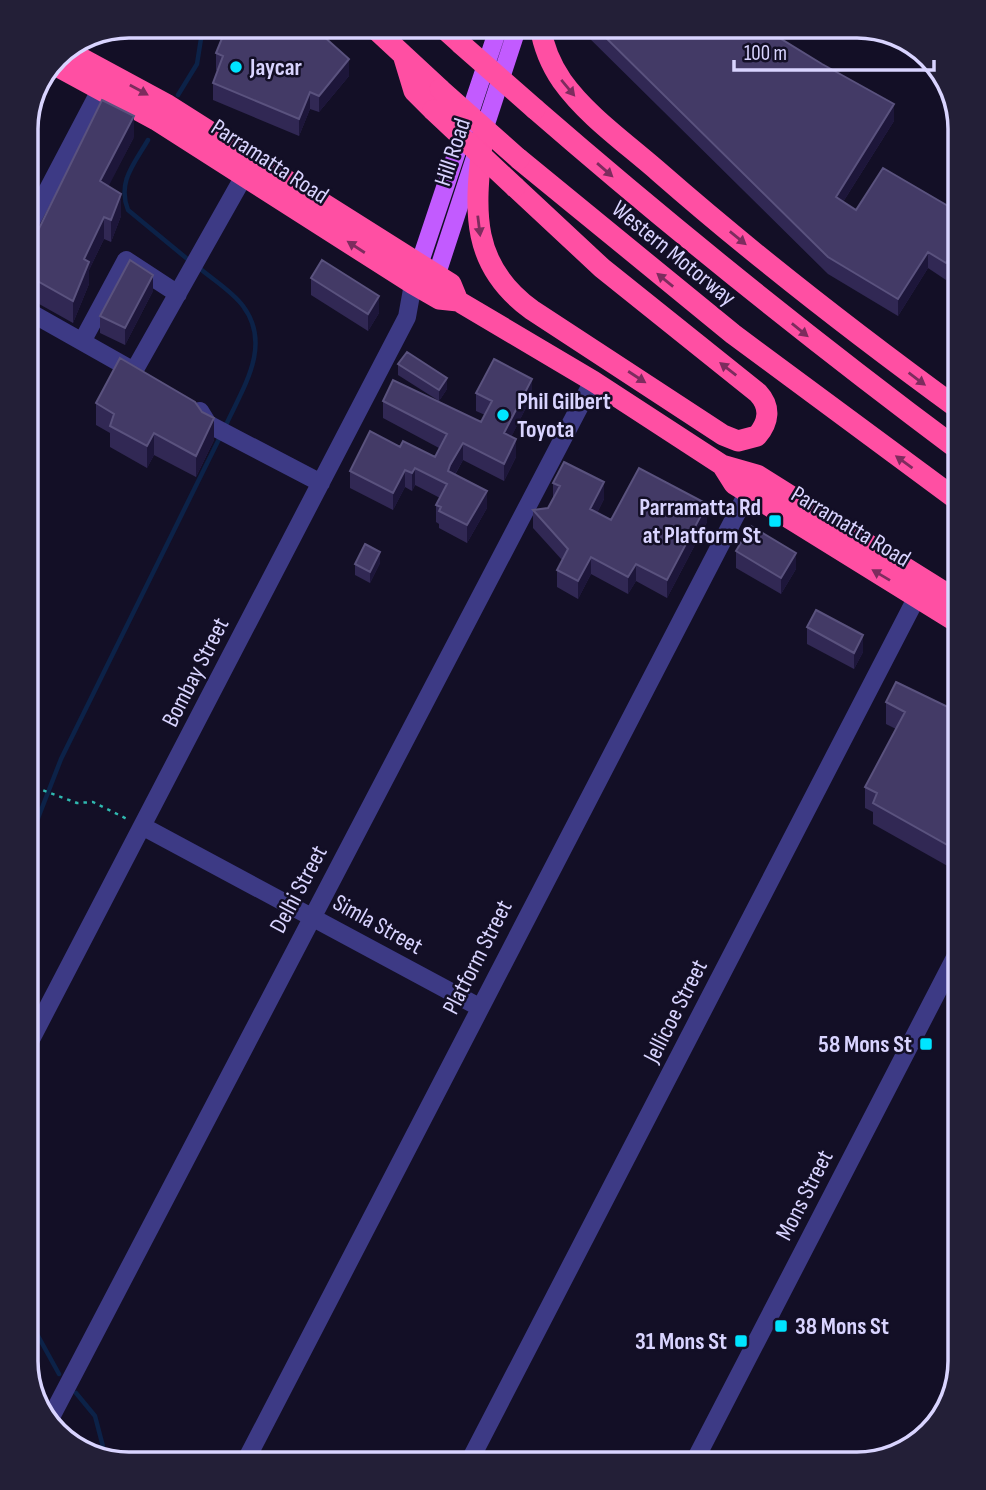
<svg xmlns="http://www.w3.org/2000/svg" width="986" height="1490" viewBox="0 0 986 1490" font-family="'Sofia Sans Condensed',sans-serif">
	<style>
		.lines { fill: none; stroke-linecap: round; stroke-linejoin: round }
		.stream { stroke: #0c2248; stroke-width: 4.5 }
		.path { stroke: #2fb8b0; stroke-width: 2.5; stroke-dasharray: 3.5 5; stroke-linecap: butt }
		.minor { stroke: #3d3a85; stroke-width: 18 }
		.major { stroke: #c25bff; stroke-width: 18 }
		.highway { stroke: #ff4fa3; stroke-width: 21 }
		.highway-bridge { stroke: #ff4fa3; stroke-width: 21 }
		.wall { fill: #312854 }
		.shaded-wall { fill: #1d163a }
		.building { fill: #433a66; stroke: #5a527e; stroke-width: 2 }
		.oneway { fill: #7d2c5e }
		.poi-dot { fill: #00e5ff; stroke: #130f26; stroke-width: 2.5 }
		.labels { text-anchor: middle; stroke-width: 5; stroke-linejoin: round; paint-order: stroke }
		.poi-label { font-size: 24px; font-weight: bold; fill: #d9d4ff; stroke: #130f26; text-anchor: start }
		.street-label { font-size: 24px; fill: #d9d4ff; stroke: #130f26 }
		.rim { fill: none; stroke: #d9d4ff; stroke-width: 3.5 }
	</style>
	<rect width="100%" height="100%" fill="#130f26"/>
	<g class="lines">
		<path class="stream" d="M178 95 197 64 203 26
			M148 140C134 164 117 182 128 210L191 262
			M198 267C212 279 232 291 243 306 273 346 242 389 225 427
			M26 849 61 759 221 435
			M26 1271 32 1325 59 1374
			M76 1393 95 1416 106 1458"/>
		<path class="path" d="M26 813 37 788 77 803 93 802 129 820"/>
		<path class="minor" d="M958 136 960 138
			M26 231 106 79
			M26 310 134 371 244 176
			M83 340 126 260 178 294
			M200 411 208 424 321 483
			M142 826 479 1007
			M26 1049 407 317 413 284
			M49 1421 593 381
			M244 1464 753 482
			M468 1464 922 587
			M693 1464 960 948"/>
		<path class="major" d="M415 277 499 26
			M433 286 518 26"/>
		<path class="highway" d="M372 26 440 89
			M441 26 461 44
			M540 26C543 45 551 65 562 81 587 116 626 143 659 172 755 256 857 335 960 410
			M68 51 166 104 451 284 458 301
			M404 58 414 91 433 110
			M53 64 156 120 413 284 439 299 458 301 593 381 722 465 757 475 960 602
			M535 109C672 228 814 342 960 451
			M483 134C476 205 466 262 532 310L723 435 738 441 757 436C769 422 771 407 758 393L602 268 515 187
			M519 159 733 334 960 502
			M722 465 734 484 960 624"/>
		<path class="highway-bridge" d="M461 44 535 109
			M440 89 519 159
			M433 110 515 187"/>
	</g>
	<path class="wall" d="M579 26H760L894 121 843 202 856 210 960 213 946 280 928 268 898 316 828 274 579 28Z
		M216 53 349 76 319 112 310 109 299 136 213 100V83L218 71 216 70Z
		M134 137 108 186 121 216 111 242 104 239 89 270V284L73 323 32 300 26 299V255Z
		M311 278 379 313 368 331 311 295Z
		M153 291 125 345 100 333V316Z
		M398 364 447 389 439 401 398 375Z
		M476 393 532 396 511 437 516 457 504 481 463 460 455 475 487 508 467 543 439 528V524L436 522V505L440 498 415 485 412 491 405 487 393 510 350 488V471L400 447 435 457 439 448 383 418V401L481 422 485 415 476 411Z
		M96 403 214 440 196 477 154 455 147 468 110 447V433L96 425Z
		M553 483 604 499 597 513 611 520 707 522 667 598 636 581 628 594 591 574 578 599 557 587V570L562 560 533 528V510L548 508 553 498Z
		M736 551 796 569 781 594 736 568Z
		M380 563 370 583 355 575V564Z
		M807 627 863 652 854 669 807 644Z
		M886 702 956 711 960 705V873L873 824V812L865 808V787L896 729 886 724Z"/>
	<path class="shaded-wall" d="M349 59V76L319 112V96Z
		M310 92V109L299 136V119Z
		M894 104V121L836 213V197Z
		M134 116V137L100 203V181Z
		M121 194V216L111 242V220Z
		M104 217V239L89 270V284L73 323V301L84 259Z
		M960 242V258L946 280V263Z
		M928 252V268L898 316V299Z
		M153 275V291L125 345V328Z
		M379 296V313L368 331V314Z
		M447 378V389L439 401V390Z
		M532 379V396L504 451V433Z
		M214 418V440L196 477V456Z
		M154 433V455L147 468V446Z
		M516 439V457L504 481V464Z
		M463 443V460L450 483 448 471Z
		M415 468V485L412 491V473Z
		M405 470V487L393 510V493Z
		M604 482V499L590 527V509Z
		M487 491V508L467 543V525Z
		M707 504V522L667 598V580Z
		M380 552V563L370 583V572Z
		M796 553V569L781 594V578Z
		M591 557V574L578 599V581Z
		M636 564V581L628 594V577Z
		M863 635V652L854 669V653Z"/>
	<path class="building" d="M227 26H293L298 29 299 26H312L349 59 319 96 310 92 299 119 213 83 223 56 216 53Z
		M594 26H760L822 64 894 104 836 197 856 210 883 168 960 213V242L946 263 928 252 898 299 828 257Z
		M102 100 134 116 100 181 121 194 111 220 104 217 84 259 89 262 73 301 32 278 26 277V255Z
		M130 260 153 275 125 328 100 316Z
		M322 260 379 296 368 314 311 278Z
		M407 352 447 378 439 390 398 364Z
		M120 358 195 402 202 412 214 418 196 456 154 433 147 446 110 426 114 414 96 403Z
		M494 359 532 379 504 433 516 439 504 464 463 443 450 465 448 471 487 491 467 525 439 511 441 507 436 505 447 484 415 468 412 473 405 470 393 493 350 471 370 431 400 447 403 441 435 457 447 434 383 401 393 380 481 422 492 401 476 393Z
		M564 462 604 482 590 509 611 520 639 468 707 504 667 580 636 564 628 577 591 557 578 581 557 570 568 549 533 510 548 508 560 486 553 483Z
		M751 526 796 553 781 578 736 551Z
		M365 544 380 552 370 572 355 564Z
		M816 610 863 635 854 653 807 627Z
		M896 682 956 711 960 705V852L873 803 877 793 865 787 905 712 886 702Z"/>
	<defs><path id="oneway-solid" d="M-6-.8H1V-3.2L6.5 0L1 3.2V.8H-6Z" transform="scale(1.75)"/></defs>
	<g class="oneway">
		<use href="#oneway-solid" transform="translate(568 88) rotate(50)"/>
		<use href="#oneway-solid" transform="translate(139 90) rotate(29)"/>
		<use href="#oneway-solid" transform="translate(605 170) rotate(41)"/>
		<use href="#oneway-solid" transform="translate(479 226) rotate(83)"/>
		<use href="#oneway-solid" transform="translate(738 238) rotate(39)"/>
		<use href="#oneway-solid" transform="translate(356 247) rotate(-147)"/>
		<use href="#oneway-solid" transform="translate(665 280) rotate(-141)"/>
		<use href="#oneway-solid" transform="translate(800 330) rotate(39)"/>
		<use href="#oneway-solid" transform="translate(728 369) rotate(-142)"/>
		<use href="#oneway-solid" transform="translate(637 377) rotate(33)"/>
		<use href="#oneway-solid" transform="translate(917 379) rotate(37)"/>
		<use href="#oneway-solid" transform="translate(904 462) rotate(-144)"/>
		<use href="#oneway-solid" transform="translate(881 575) rotate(-149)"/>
	</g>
	<g class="poi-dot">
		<circle cx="236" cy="67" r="7"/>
		<circle cx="503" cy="415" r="7"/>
		<rect x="768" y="514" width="14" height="14" rx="3.5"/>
		<rect x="919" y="1037" width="14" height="14" rx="3.5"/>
		<rect x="774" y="1319" width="14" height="14" rx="3.5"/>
		<rect x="734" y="1334" width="14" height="14" rx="3.5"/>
	</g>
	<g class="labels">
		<g class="poi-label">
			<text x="250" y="75">Jaycar</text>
			<text x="517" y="409">Phil Gilbert<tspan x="517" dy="28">Toyota</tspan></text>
			<text x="761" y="515" text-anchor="end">Parramatta Rd<tspan x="761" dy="28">at Platform St</tspan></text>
			<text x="912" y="1052" text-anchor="end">58 Mons St</text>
			<text x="795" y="1334">38 Mons St</text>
			<text x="727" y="1349" text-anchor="end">31 Mons St</text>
		</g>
		<g class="street-label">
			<text transform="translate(452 152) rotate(-72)" y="8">Hill Road</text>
			<text transform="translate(270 161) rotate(33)" y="8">Parramatta Road</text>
			<text transform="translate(674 253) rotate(39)" y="8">Western Motorway</text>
			<text transform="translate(851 526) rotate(31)" y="8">Parramatta Road</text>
			<text transform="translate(195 672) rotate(-63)" y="8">Bombay Street</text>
			<text transform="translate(298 889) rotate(-62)" y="8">Delhi Street</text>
			<text transform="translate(378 924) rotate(29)" y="8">Simla Street</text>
			<text transform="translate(477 957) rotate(-63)" y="8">Platform Street</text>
			<text transform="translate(675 1011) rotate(-63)" y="8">Jellicoe Street</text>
			<text transform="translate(804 1195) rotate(-63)" y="8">Mons Street</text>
		</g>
	</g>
	<path d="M0 0H986V1490H0ZM129 38H857A91 91 0 0 1 948 129V1361A91 91 0 0 1 857 1452H129A91 91 0 0 1 38 1361V129A91 91 0 0 1 129 38Z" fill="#231f37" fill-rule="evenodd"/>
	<path class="rim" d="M129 38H857A91 91 0 0 1 948 129V1361A91 91 0 0 1 857 1452H129A91 91 0 0 1 38 1361V129A91 91 0 0 1 129 38Z"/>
	<path d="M734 60v10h200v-10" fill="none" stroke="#d9d4ff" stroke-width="3.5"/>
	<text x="744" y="60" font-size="21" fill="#d9d4ff" stroke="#130f26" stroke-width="5" paint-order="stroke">100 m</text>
</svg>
